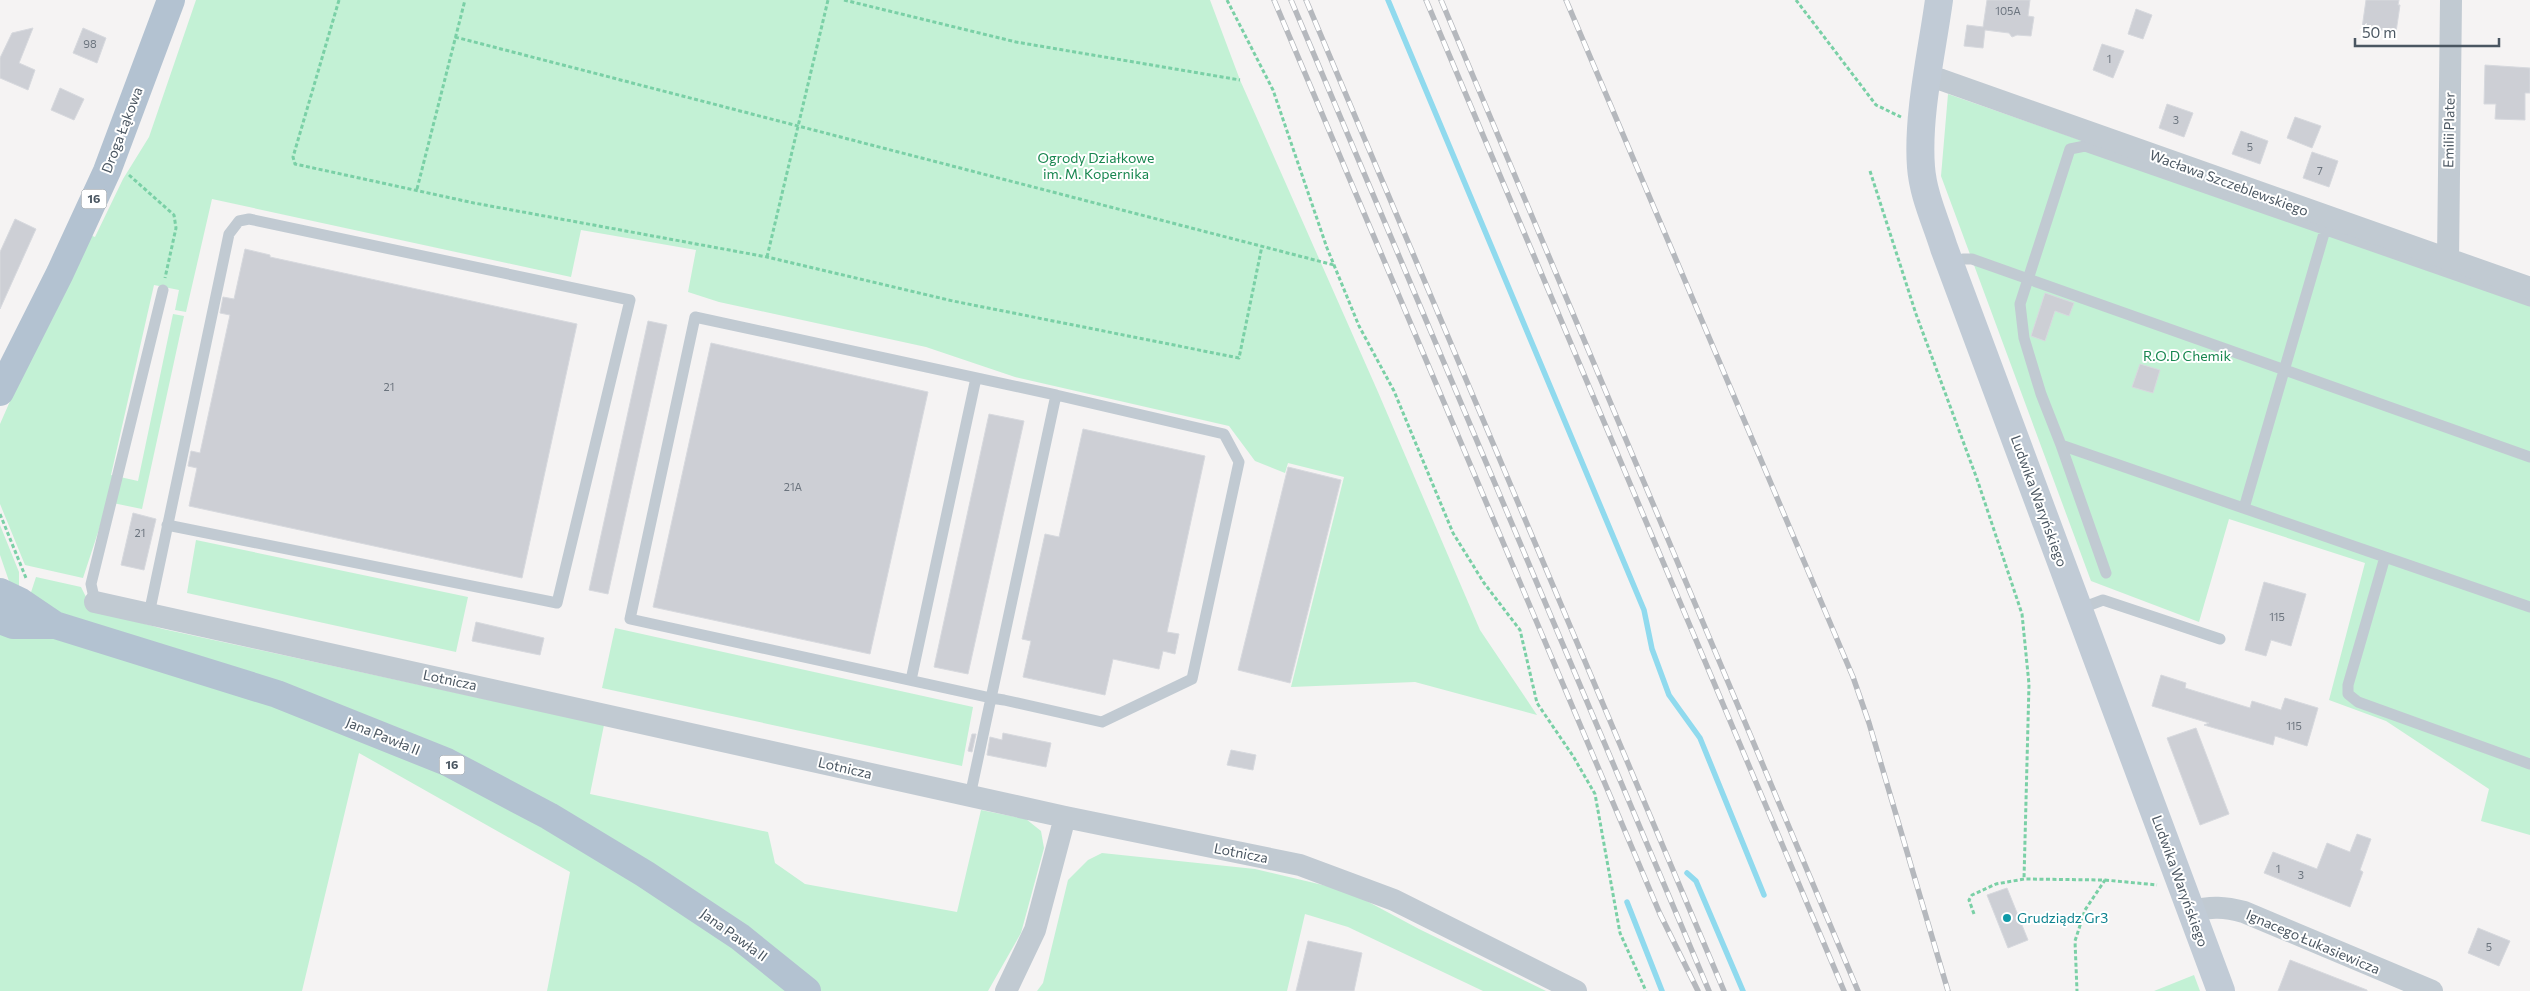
<svg xmlns="http://www.w3.org/2000/svg" width="2530" height="991" viewBox="0 0 2530 991" font-family="Commissioner,sans-serif">
	<style>
		.green { fill: #c3f1d5 }
		.lines { fill: none; stroke-linecap: round; stroke-linejoin: round }
		.stream { stroke: #90daee; stroke-width: 5.5 }
		.building { fill: #cdcfd5; stroke: #d7d9de }
		.path { stroke: #7ad0a6; stroke-width: 3; stroke-dasharray: 4 2.5; stroke-linecap: butt }
		.lane { stroke: #c1cad2; stroke-width: 11 }
		.street { stroke: #c1cad2; stroke-width: 22 }
		.secondary { stroke: #c1cbd6; stroke-width: 28 }
		.primary { stroke: #b3c2d1; stroke-width: 28 }
		.rail-casing { stroke: #b5b8bd; stroke-width: 5.5 }
		.rail { stroke: #fff; stroke-width: 4; stroke-dasharray: 11; stroke-linecap: butt }
		.culture-dot { fill: #0f9aa8; stroke: #fff; stroke-width: 2 }
		.labels { text-anchor: middle; stroke-width: 4; stroke-linejoin: round; paint-order: stroke }
		.number-label { font-size: 11px; fill: #6b747e }
		.shield { fill: #fff; stroke: #808990; stroke-width: 1 }
		.shield-label { font-size: 12px; font-weight: bold; fill: #4a5661 }
		.street-label { font-size: 14px; fill: #4a5661; stroke: #fff }
		.park-label { font-size: 14px; fill: #17864f; stroke: #fff }
		.culture-label { font-size: 14px; fill: #0d838f; stroke: #fff; text-anchor: start }
	</style>
	<rect width="100%" height="100%" fill="#f5f3f3"/>
	<path class="green" d="M196 0H1210L1240 80 1378 392 1480 630 1537 715 1415 682 1291 687 1344 477 1288 463 1285 473 1255 461 1229 426 1015 377 926 347 719 302 688 292 696 250 581 230 571 277 212 199 186 312 175 310 179 290 154 285 111 475 138 481 173 314 184 316 142 509 108 502 83 578 25 565 0 504V424L25 367 90 235 95 237 123 179 149 137Z
		M1948 94 2530 297V835L2481 821 2489 789 2386 721 2329 700 2365 563 2229 519 2199 622 2091 581 1941 176Z
		M0 525 19 572V586L11 587 0 555Z
		M196 540 468 597 456 652 187 593Z
		M36 577 81 587 92 609 163 629 604 725 590 794 768 832 775 863 805 884 957 912 981 810 1026 819 1041 831 1044 848 1021 933 988 991H547L570 872 359 753 302 991H0V633L17 635Z
		M615 628 973 707 962 766 602 688Z
		M1102 853 1255 869 1348 891 1419 929 1546 991H1483L1348 927 1305 914 1287 991H1037L1043 983 1068 880 1088 860Z
		M2194 975 2200 991H2154Z"/>
	<g class="lines">
		<path class="stream" d="M1388 0 1644 610 1652 649 1669 695 1700 738 1764 895
			M1687 873 1696 881 1743 991
			M1627 902 1662 991"/>
	</g>
	<path class="building" d="M1987 0H2030L2028 16 2034 17 2031 36 2017 35 2012 37 2009 33 1985 30 1983 48 1964 46 1967 25 1983 27Z
		M2366 0H2399L2398 5H2400L2396 32 2362 28Z
		M2136 9 2152 15 2143 39 2128 34Z
		M33 28 19 63 35 70 28 90 0 78V58L12 33Z
		M83 28 106 38 97 63 73 53Z
		M2102 44 2124 51 2113 78 2093 70Z
		M2485 65 2530 68V93H2525V120L2495 119 2496 104H2484Z
		M60 88 84 99 74 120 51 110Z
		M2167 104 2193 113 2184 137 2159 128Z
		M2295 117 2321 126 2312 148 2287 138Z
		M2241 131 2268 141 2260 164 2232 154Z
		M2312 152 2338 161 2329 187 2303 178Z
		M15 219 36 229 0 309V252Z
		M245 249 270 255V257L577 324 522 578 189 506 197 468 188 466 191 451 200 453 230 315 220 313 223 297 234 299Z
		M2045 293 2074 303 2069 316 2055 311 2045 341 2031 336Z
		M648 321 667 325 608 594 589 590Z
		M711 343 928 392 870 654 653 607Z
		M2140 364 2160 370 2153 393 2132 387Z
		M989 414 1024 421 968 674 934 667Z
		M1083 429 1205 456 1167 632 1179 634 1175 654 1163 651 1159 669 1113 659 1105 695 1023 677 1031 641 1022 639 1045 534 1059 537Z
		M1288 467 1341 480 1290 683 1238 670Z
		M133 513 156 519 144 570 121 565Z
		M2264 582 2306 594 2291 646 2271 640 2266 656 2245 650Z
		M476 622 544 638 540 655 472 641Z
		M2161 675 2186 683 2185 688 2250 708 2252 701 2281 710 2285 698 2318 708 2307 746 2275 736 2273 745 2204 725 2209 723 2152 706Z
		M2196 728 2229 814 2200 825 2167 738Z
		M1003 733 1051 743 1046 767 987 755 990 737 1002 740Z
		M972 734H976L972 752 968 751Z
		M1231 750 1256 755 1253 770 1227 765Z
		M2357 834 2371 839 2360 870 2363 872 2350 907 2264 873 2273 852 2317 869 2327 843 2350 852Z
		M2007 888 2028 940 2008 948 1987 895Z
		M2478 928 2510 941 2499 966 2468 953Z
		M1308 941 1362 953 1354 991H1296Z
		M2290 960 2367 990V991H2278Z"/>
	<g class="lines">
		<path class="path" d="M339 0 293 157 295 164 474 203 767 257 953 301 1239 358 1262 246
			M844 0 1016 42 1240 80
			M1227 0 1273 90 1327 248 1359 326 1394 391 1453 533 1484 583 1520 630 1537 703 1573 756 1595 794 1620 933 1646 991
			M1796 0 1876 105 1901 117
			M455 37 1334 265
			M1870 171 1916 314 1977 479 2022 614 2029 684 2024 879
			M129 175 174 215 176 228 165 278
			M417 189 465 0
			M767 257 828 0
			M0 514 26 578
			M2105 880 2157 885
			M1974 914 1969 900 1972 895 1996 884 2024 879 2105 880 2085 910 2075 941 2077 991"/>
		<path class="lane" d="M1950 263 1963 259H1972L2530 457
			M2061 445 2041 394 2024 338 2020 304 2070 149 2085 146 2530 301
			M2244 508 2325 230
			M2385 557 2530 607
			M2106 573 2061 445 2385 557 2348 685V694L2358 702 2530 764
			M95 602 91 584 163 290
			M2079 609 2103 600 2220 639
			M149 614 229 234 239 221 249 219 630 300 557 603 167 525
			M911 680 976 378
			M970 796 1056 395 695 317 630 619 991 698 1004 700 1102 722 1192 679 1239 462 1224 434 1056 395"/>
		<path class="street" d="M1929 77 1942 80 2530 288
			M2448 260 2451 0
			M95 602 1065 817 1300 865 1394 900 1576 991
			M2192 911C2211 906 2225 907 2244 912L2432 991
			M1006 991 1035 930 1065 817"/>
		<path class="secondary" d="M1939 0C1932 52 1917 115 1921 167 1923 195 1936 222 1944 248L2221 991"/>
		<path class="primary" d="M0 392 60 273 107 171 171 0
			M0 592 21 602 55 625 277 694 447 762 549 816 645 874 740 937 807 991
			M0 620 13 625H55"/>
		<defs>
			<path id="rail" d="M1274 0 1660 914 1698 991
				M1291 0 1709 991
				M1306 0 1724 991
				M1426 0 1844 991
				M1441 0 1858 991
				M1566 0 1853 677 1869 723 1948 991"/>
		</defs>
		<use href="#rail" class="rail-casing"/>
		<use href="#rail" class="rail"/>
	</g>
	<circle class="culture-dot" cx="2007" cy="918" r="5"/>
	<g class="labels">
		<g class="number-label">
			<text x="2008" y="15">105A</text>
			<text x="90" y="48">98</text>
			<text x="2109" y="63">1</text>
			<text x="2176" y="124">3</text>
			<text x="2250" y="151">5</text>
			<text x="2320" y="175">7</text>
			<text x="389" y="391">21</text>
			<text x="793" y="491">21A</text>
			<text x="140" y="537">21</text>
			<text x="2277" y="621">115</text>
			<text x="2294" y="730">115</text>
			<text x="2278" y="873">1</text>
			<text x="2301" y="879">3</text>
			<text x="2489" y="951">5</text>
		</g>
		<g class="shield">
			<rect x="81.5" y="189.5" width="25" height="19" rx="4"/>
			<rect x="439.5" y="755.5" width="25" height="19" rx="4"/>
		</g>
		<g class="shield-label">
			<text x="94" y="203">16</text>
			<text x="452" y="769">16</text>
		</g>
		<g class="street-label">
			<text transform="translate(122 130) rotate(-69)" y="5">Droga Łąkowa</text>
			<text transform="translate(2449 130) rotate(-89)" y="5">Emilii Plater</text>
			<text transform="translate(2229 183) rotate(20)" y="5">Wacława Szczeblewskiego</text>
			<text transform="translate(2039 501) rotate(70)" y="5">Ludwika Waryńskiego</text>
			<text transform="translate(450 680) rotate(12)" y="5">Lotnicza</text>
			<text transform="translate(383 736) rotate(22)" y="5">Jana Pawła II</text>
			<text transform="translate(845 768) rotate(13)" y="5">Lotnicza</text>
			<text transform="translate(1241 853) rotate(11)" y="5">Lotnicza</text>
			<text transform="translate(2180 881) rotate(70)" y="5">Ludwika Waryńskiego</text>
			<text transform="translate(734 935) rotate(36)" y="5">Jana Pawła II</text>
			<text transform="translate(2313 942) rotate(23)" y="5">Ignacego Łukasiewicza</text>
		</g>
		<g class="park-label">
			<text x="1096" y="163">Ogrody Działkowe<tspan x="1096" dy="16">im. M. Kopernika</tspan></text>
			<text x="2187" y="361">R.O.D Chemik</text>
		</g>
		<g class="culture-label">
			<text x="2017" y="923">Grudziądz Gr3</text>
		</g>
	</g>
	<path d="M2355 38v8h144v-8" fill="none" stroke="#4a5661" stroke-width="2.5"/>
	<text x="2362" y="38" font-size="15" fill="#4a5661" stroke="#ffffff" stroke-width="4" paint-order="stroke">50 m</text>
</svg>
